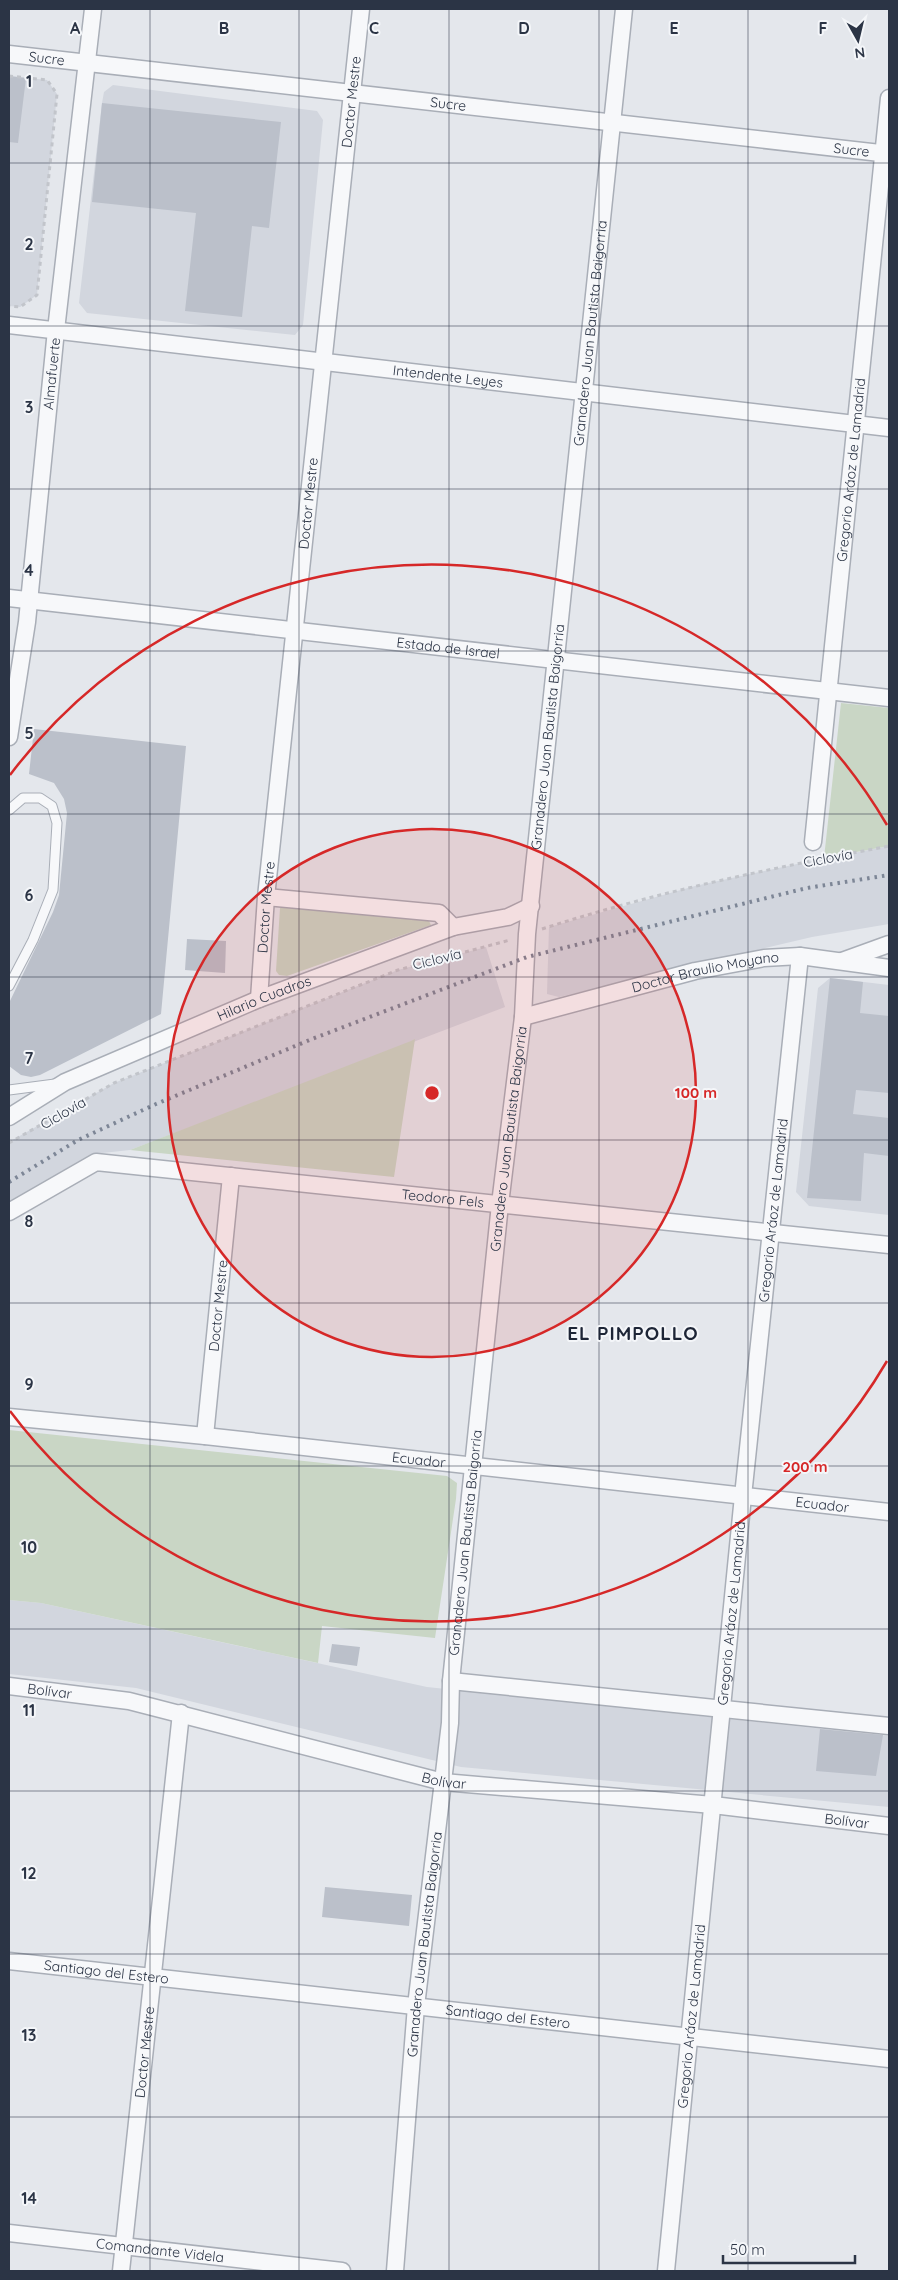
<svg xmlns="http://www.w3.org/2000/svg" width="898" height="2280" viewBox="0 0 898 2280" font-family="Quicksand,sans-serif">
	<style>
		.built { fill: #d2d6de }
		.green { fill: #c9d6c5 }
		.building { fill: #bbc0ca }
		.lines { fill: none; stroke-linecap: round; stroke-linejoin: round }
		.service-casing { stroke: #a9aeb7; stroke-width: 11 }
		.minor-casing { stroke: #a9aeb7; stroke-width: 19 }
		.path { stroke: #c2c5cb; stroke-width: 3; stroke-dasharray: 4 4; stroke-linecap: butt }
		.service { stroke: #f7f8fa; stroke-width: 9 }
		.minor { stroke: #f7f8fa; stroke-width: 16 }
		.rail { stroke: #7d8696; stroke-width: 4; stroke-dasharray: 2.5 5; stroke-linecap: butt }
		.grid { fill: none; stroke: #2b3445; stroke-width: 1; stroke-opacity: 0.55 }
		.ring { fill: none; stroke: #d62828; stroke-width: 2.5 }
		.labels { text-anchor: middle; stroke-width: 4; stroke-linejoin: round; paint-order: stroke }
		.street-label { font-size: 14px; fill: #2b3445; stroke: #f4f6f9 }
		.district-label { font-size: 19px; font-weight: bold; letter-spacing: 1px; fill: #1d2536; stroke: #f4f6f9 }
		.grid-label { font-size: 16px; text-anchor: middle; font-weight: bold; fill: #2b3445; stroke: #f4f6f9; stroke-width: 4; stroke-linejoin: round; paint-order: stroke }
		.centre { fill: #d62828; stroke: #f4f6f9; stroke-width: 2.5 }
		.ring-label { font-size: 15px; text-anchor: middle; font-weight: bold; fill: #d62828; stroke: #f4f6f9; stroke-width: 4; stroke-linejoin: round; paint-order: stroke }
	</style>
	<rect width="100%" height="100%" fill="#e4e7ec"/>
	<path class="built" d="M9 76 47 80 57 94 37 295 20 307 9 306Z
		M113 85 317 111 323 120 303 325 295 335 87 313 79 303 102 103 104 92Z
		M889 846V924L812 937 559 997 547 994 549 927 695 886 797 864Z
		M486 947 505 1007 130 1150 93 1154 9 1205V1142L114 1083 398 970Z
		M830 978 889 985V1215L809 1206 796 1192 818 988Z
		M9 1600 41 1603 427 1687 889 1736V1807L461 1767 136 1688 9 1674Z"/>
	<path class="green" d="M841 703 889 708V846L824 858Z
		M291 902 429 921 431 925 287 976 279 975 276 971 280 908Z
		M415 1039 394 1177 130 1150 411 1041Z
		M9 1430 447 1476 457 1483 456 1499 435 1638 322 1626 318 1663 41 1603 9 1600Z"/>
	<path class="building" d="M9 76 26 78 18 143 9 142Z
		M102 103 281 122 269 228 252 226 242 317 185 311 196 213 92 202Z
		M34 729 186 746 161 1014 40 1075 31 1077 21 1075 9 1066V1003L53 912 59 895 67 813 64 799 54 783 29 774Z
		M187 939 226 941 225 973 185 970Z
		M830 978 863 982 860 1013 889 1016V1093L856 1090 853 1114 889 1118V1156L864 1153 861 1201 807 1198Z
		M332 1644 360 1647 357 1666 329 1662Z
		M820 1729 883 1735 876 1776 816 1771Z
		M325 1887 412 1895 409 1926 322 1917Z"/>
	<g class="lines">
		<defs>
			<path id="service" d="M9 810 23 798H40L52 806 57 823 53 890 33 940 9 986
				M9 1090 55 1084"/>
			<g id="minor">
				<path id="s1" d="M9 54 889 154"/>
				<path id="s2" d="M9 325 889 428"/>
				<path id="s3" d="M9 598 889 698"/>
				<path id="s4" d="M9 737 27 622 56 330 93 9"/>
				<path id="s5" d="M813 842 889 98"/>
				<path d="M266 897 439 913 453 927"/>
				<path d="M842 961 889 944"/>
				<path id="s6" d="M259 999 266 897 361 9"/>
				<path id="s7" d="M523 1017 695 971 764 958 800 956 889 968"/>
				<path id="s8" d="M9 1117 65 1082 259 999 453 927 508 917 531 906"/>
				<path id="s9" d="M9 1212 96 1162 889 1245"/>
				<path id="s10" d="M9 1417 205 1436 889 1512"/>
				<path id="s11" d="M205 1436 231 1176"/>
				<path d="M451 1681 889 1726"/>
				<path id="s12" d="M9 1686 129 1701 443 1782 713 1805 889 1826"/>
				<path id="s13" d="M9 1961 889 2059"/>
				<path id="s14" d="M9 2233 342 2271"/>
				<path id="s15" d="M121 2271 181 1713"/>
				<path id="s16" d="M395 2271 416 2006 450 1723 451 1681 500 1204 523 1017 527 934 624 9"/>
				<path id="s17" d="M666 2271 743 1496 800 956"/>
			</g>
		</defs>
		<use href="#service" class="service-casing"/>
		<use href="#minor" class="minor-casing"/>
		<path class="path" d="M9 76 47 80 57 94 37 295 20 307 9 306
			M542 929C656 892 772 868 889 846
			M9 1143 114 1083 398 970 510 940"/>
		<use href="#service" class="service"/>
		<use href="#minor" class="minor"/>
		<path class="rail" d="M9 1182 78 1140 156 1104 312 1039 527 957 807 888 889 875"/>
	</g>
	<path class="grid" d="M150 9V2271M299 9V2271M449 9V2271M599 9V2271M748 9V2271M9 163H889M9 326H889M9 489H889M9 651H889M9 814H889M9 977H889M9 1140H889M9 1303H889M9 1466H889M9 1629H889M9 1791H889M9 1954H889M9 2117H889"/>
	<circle cx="432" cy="1093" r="264" fill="#d62828" fill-opacity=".12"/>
	<g class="ring">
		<circle cx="432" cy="1093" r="264"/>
		<path d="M887 1361A528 528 0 0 1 10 1411M10 775A528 528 0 0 1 887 825"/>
	</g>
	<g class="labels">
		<g class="street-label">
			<text dy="5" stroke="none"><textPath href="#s1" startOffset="38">Sucre</textPath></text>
			<text dy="5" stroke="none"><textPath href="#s6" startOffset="902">Doctor Mestre</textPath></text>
			<text dy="5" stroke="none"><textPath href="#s1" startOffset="442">Sucre</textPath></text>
			<text dy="5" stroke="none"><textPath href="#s1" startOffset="848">Sucre</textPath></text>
			<text dy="5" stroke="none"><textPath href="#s16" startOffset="1948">Granadero Juan Bautista Baigorria</textPath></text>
			<text dy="5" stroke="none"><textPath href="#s4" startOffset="366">Almafuerte</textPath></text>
			<text dy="5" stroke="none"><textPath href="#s2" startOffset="442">Intendente Leyes</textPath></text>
			<text dy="5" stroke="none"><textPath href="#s5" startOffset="374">Gregorio Aráoz de Lamadrid</textPath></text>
			<text dy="5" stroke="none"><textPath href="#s6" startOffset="498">Doctor Mestre</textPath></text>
			<text dy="5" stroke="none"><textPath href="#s3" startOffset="442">Estado de Israel</textPath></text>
			<text dy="5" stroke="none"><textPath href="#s16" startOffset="1542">Granadero Juan Bautista Baigorria</textPath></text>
			<text transform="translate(828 858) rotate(-10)" y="5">Ciclovía</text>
			<text dy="5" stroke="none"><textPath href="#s6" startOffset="92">Doctor Mestre</textPath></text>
			<text transform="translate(437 959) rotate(-14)" y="5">Ciclovía</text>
			<text dy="5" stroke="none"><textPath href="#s7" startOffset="188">Doctor Braulio Moyano</textPath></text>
			<text dy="5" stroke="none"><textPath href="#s8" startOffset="282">Hilario Cuadros</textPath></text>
			<text transform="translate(63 1113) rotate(-30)" y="5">Ciclovía</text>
			<text dy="5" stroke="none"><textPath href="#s16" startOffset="1138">Granadero Juan Bautista Baigorria</textPath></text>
			<text dy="5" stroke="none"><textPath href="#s9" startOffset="449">Teodoro Fels</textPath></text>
			<text dy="5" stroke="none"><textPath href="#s17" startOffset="1066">Gregorio Aráoz de Lamadrid</textPath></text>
			<text dy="5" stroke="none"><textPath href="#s11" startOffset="131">Doctor Mestre</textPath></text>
			<text dy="5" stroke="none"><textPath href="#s10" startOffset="412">Ecuador</textPath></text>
			<text dy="5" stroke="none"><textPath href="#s10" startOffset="818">Ecuador</textPath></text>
			<text dy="5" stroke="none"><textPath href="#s16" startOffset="732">Granadero Juan Bautista Baigorria</textPath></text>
			<text dy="5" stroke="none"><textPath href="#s17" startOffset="661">Gregorio Aráoz de Lamadrid</textPath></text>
			<text dy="5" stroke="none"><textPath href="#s12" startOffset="41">Bolívar</textPath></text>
			<text dy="5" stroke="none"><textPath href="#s12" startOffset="446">Bolívar</textPath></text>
			<text dy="5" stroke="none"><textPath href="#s12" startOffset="851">Bolívar</textPath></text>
			<text dy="5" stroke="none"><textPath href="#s16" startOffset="328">Granadero Juan Bautista Baigorria</textPath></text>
			<text dy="5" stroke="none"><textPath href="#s13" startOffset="98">Santiago del Estero</textPath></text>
			<text dy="5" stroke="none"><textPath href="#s13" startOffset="502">Santiago del Estero</textPath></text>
			<text dy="5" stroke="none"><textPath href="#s17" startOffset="256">Gregorio Aráoz de Lamadrid</textPath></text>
			<text dy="5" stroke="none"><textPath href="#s15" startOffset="220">Doctor Mestre</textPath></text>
			<text dy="5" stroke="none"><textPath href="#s14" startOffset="152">Comandante Videla</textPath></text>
		</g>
		<g class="district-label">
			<text x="633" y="1340">EL PIMPOLLO</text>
		</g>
	</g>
	<g class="grid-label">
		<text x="75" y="34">A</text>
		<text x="224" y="34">B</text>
		<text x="374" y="34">C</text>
		<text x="524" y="34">D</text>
		<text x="674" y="34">E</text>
		<text x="823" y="34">F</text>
		<text x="29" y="87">1</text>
		<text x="29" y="250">2</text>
		<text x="29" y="413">3</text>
		<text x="29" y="576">4</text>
		<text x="29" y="739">5</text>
		<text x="29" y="901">6</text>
		<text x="29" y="1064">7</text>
		<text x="29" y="1227">8</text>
		<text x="29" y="1390">9</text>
		<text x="29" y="1553">10</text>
		<text x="29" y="1716">11</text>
		<text x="29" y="1879">12</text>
		<text x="29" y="2041">13</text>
		<text x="29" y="2204">14</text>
	</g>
	<circle cx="432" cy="1093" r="8" class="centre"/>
	<g class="ring-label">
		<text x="696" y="1098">100 m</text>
		<text x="805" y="1472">200 m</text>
	</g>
	<rect width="898" height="2280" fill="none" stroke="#2b3445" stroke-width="20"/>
	<g transform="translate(858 40) rotate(172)" stroke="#f4f6f9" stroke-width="4" paint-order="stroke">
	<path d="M0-4L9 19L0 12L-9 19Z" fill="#2b3445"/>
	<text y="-8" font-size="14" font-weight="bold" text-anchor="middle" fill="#2b3445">N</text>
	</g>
	<path d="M723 2255v8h132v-8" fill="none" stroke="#2b3445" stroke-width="2.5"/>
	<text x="730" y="2255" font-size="15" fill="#2b3445" stroke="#f4f6f9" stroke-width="4" paint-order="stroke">50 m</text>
</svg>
